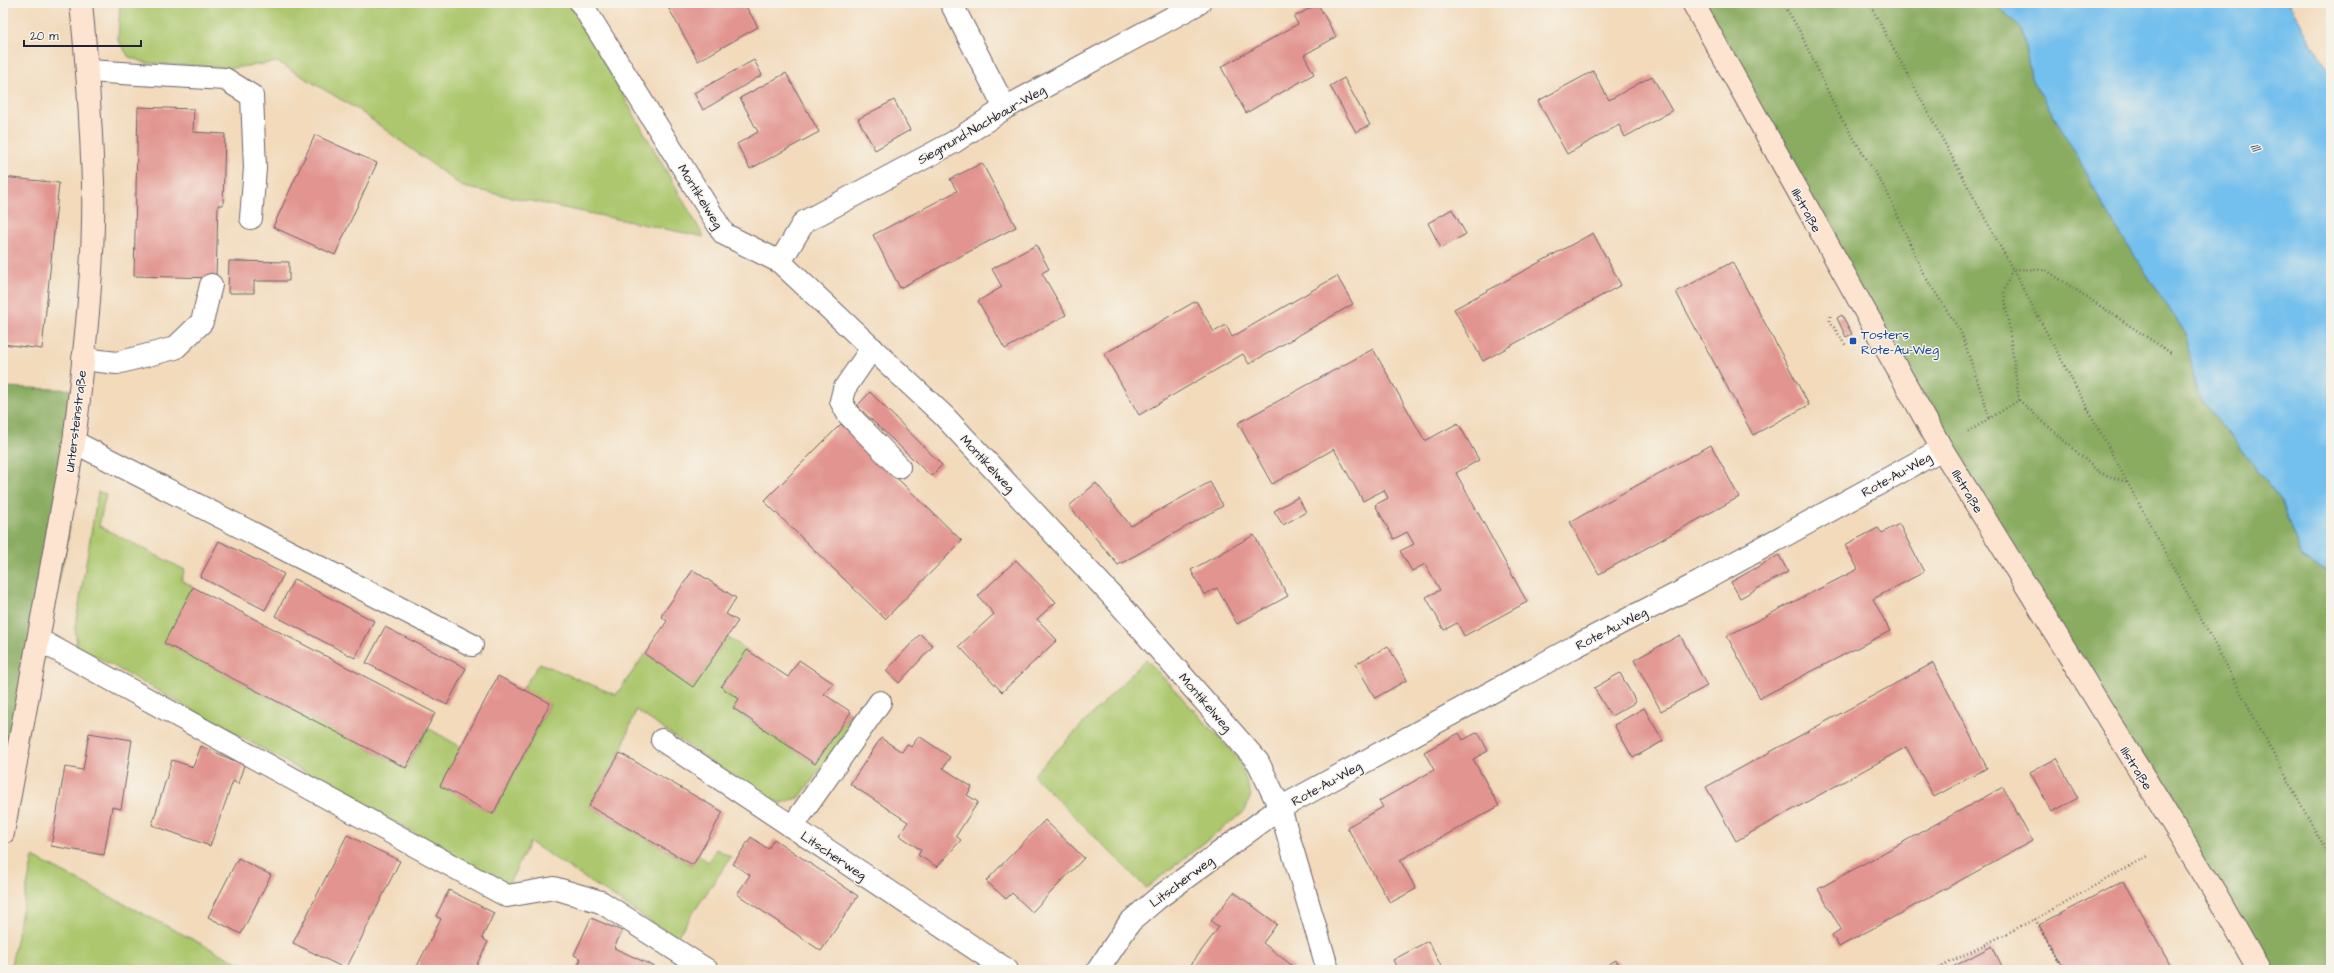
<svg xmlns="http://www.w3.org/2000/svg" width="2334" height="973" viewBox="0 0 2334 973" font-family="'Architects Daughter',sans-serif">
	<style>
		.green { fill: #acc76d; stroke: #677454 }
		.forest { fill: #89ac60; stroke: #56674e }
		.water { fill: #73bfed; stroke: #4a7094 }
		.building { fill: #e29490 }
		.lines { fill: none; stroke-linecap: round; stroke-linejoin: round }
		.lane-casing { stroke: #6b6268; stroke-width: 24 }
		.street-casing { stroke: #6b6268; stroke-width: 24 }
		.secondary-casing { stroke: #6b6268; stroke-width: 24 }
		.path { stroke: #6b6268; stroke-width: 2.5; stroke-dasharray: 1 3; stroke-linecap: butt }
		.lane { stroke: #fff; stroke-width: 22 }
		.street { stroke: #fff; stroke-width: 22 }
		.secondary { stroke: #fde4d1; stroke-width: 22 }
		.transit-dot { fill: #1a4fb4; stroke: #f7f3e8; stroke-width: 1.5 }
		.labels { text-anchor: middle; stroke-width: 3; stroke-linejoin: round; paint-order: stroke }
		.street-label { font-size: 13px; fill: #22223b; stroke: #f7f3e8 }
		.transit-label { font-size: 13px; fill: #164399; stroke: #f7f3e8; text-anchor: start }
		.water-label { font-size: 14px; font-style: italic; fill: #3e5979; stroke: #f7f3e8 }
	</style>
	<rect width="100%" height="100%" fill="#f7f3e8"/>
	<filter id="ink" filterUnits="userSpaceOnUse"><feTurbulence type="fractalNoise" baseFrequency=".025" numOctaves="2"/><feDisplacementMap in="SourceGraphic" scale="8" xChannelSelector="R" yChannelSelector="G"/><feConvolveMatrix kernelMatrix="1 2 1 2 8 2 1 2 1" color-interpolation-filters="sRGB"/></filter>
	<filter id="wash" filterUnits="userSpaceOnUse"><feTurbulence type="fractalNoise" baseFrequency=".012" numOctaves="4" result="noise"/><feDisplacementMap in="SourceGraphic" scale="16" xChannelSelector="R" yChannelSelector="G"/><feGaussianBlur stdDeviation="0.9" result="paint"/><feColorMatrix in="noise" values="0 0 0 0 0 0 0 0 0 0 0 0 0 0 0 0 0 1.4 0 .05"/><feComposite in="paint" operator="in"/></filter>
	<g filter="url(#wash)">
		<rect width="100%" height="100%" fill="#f2dabb"/>
		<path class="green" d="M120 3H570L704 237 463 187 360 111 278 62 232 68 146 63 129 57 118 40Z
			M98 492 106 494 99 526 185 570 181 580 193 587 165 643 406 768 428 728 461 747 441 786 493 814 550 704 522 689 540 663 616 695 645 654 693 687 727 637 747 650 721 687 739 699 733 709 815 764 851 712V726L800 797 781 803 758 794 636 710 620 753 589 806 692 865 699 855 708 862 716 849 731 857 676 938 530 842 508 885 77 646 75 628Z
			M1146 659 1239 759 1251 795 1245 811 1146 888 1033 775Z
			M33 857 252 970H10Z"/>
		<path class="forest" d="M1693 3H1996L2022 30 2031 77 2076 154 2109 217 2186 334 2197 394 2280 499 2302 558 2327 571 2331 591V970H2259Z
			M3 387 80 390 68 538 3 849Z"/>
		<path class="water" d="M1996 3H2289L2331 76V591L2327 571 2302 558 2280 499 2197 394 2186 334 2109 217 2076 154 2031 77 2022 30Z"/>
		<g id="blocks">
			<path class="building" d="M676 3H744L758 27 698 61 668 7Z
				M1318 4 1336 37 1304 55 1314 74 1246 113 1221 67 1298 24 1294 17Z
				M754 60 762 75 703 110 694 93Z
				M1593 71 1609 100 1652 76 1672 111 1625 137 1619 125 1567 154 1538 101Z
				M786 73 819 132 750 169 737 144 758 132 740 98Z
				M1344 78 1370 125 1356 132 1330 86Z
				M894 100 910 130 875 150 858 119Z
				M138 107 194 109 193 132 225 134 223 205H218L216 278 134 276Z
				M315 135 377 163 335 255 273 227Z
				M982 163 1016 227 900 288 873 235 957 191 950 179Z
				M3 177 59 183 42 349 3 344Z
				M1452 209 1466 234 1441 248 1428 223Z
				M1593 233 1621 285 1483 361 1454 309Z
				M1036 245 1049 269 1042 273 1066 315 1005 349 978 301 1002 287 992 269Z
				M229 261 289 262V281H254V293H228Z
				M1732 262 1809 405 1753 435 1676 292Z
				M1337 276 1353 304 1249 364 1243 354 1139 415 1104 354 1196 301 1214 332 1226 325 1232 337Z
				M1842 315 1852 334 1846 337 1837 318Z
				M1373 349 1425 441 1458 423 1479 460 1456 473 1527 602 1464 636 1457 623 1444 630 1426 597 1440 590 1425 564 1412 571 1400 551 1414 544 1407 532 1394 539 1375 505 1388 498 1384 490 1363 501 1334 449 1272 484 1238 423Z
				M870 392 942 465 931 476 857 406Z
				M841 424 962 541 885 619 764 501Z
				M1711 445 1739 497 1599 574 1570 522Z
				M1210 482 1223 506 1118 565 1069 506 1096 483 1131 526Z
				M1298 497 1306 512 1283 525 1274 511Z
				M1899 524 1924 572 1873 599 1890 631 1760 698 1727 636 1858 569 1845 545 1878 528 1882 533Z
				M1254 535 1288 596 1237 624 1217 588 1204 595 1191 570Z
				M219 541 284 574 265 610 200 577Z
				M1779 555 1788 572 1740 598 1731 582Z
				M1016 560 1056 602 1037 619 1057 640 1002 692 959 646 994 614 978 596Z
				M693 570 736 598 726 614 738 621 693 687 645 654 667 621 661 616Z
				M294 579 374 621 355 658 275 616Z
				M193 587 435 713 406 768 164 643Z
				M385 627 466 668 447 705 366 663Z
				M920 634 933 646 899 683 886 671Z
				M1680 635 1707 686 1661 711 1634 660Z
				M1388 646 1407 680 1375 698 1356 664Z
				M747 650 788 677 799 660 833 683 824 694 851 712 815 764 733 708 739 699 721 687Z
				M1933 663 1987 768 1934 797 1906 747 1736 841 1706 787Z
				M1620 673 1636 702 1611 716 1594 688Z
				M498 676 550 703 493 814 440 786Z
				M1644 708 1663 741 1633 758 1614 725Z
				M1478 732 1488 751 1473 759 1499 806 1400 860 1416 889 1390 903 1347 827 1383 807 1379 801 1434 770 1424 752 1459 733 1463 740Z
				M89 733 132 740 121 809 112 807 104 855 51 846 65 767 83 770Z
				M919 736 950 757 943 768 972 787 967 795 978 802 956 836 961 840 937 867 918 855 921 850 899 835 908 822 850 784 881 738 902 752 907 744 911 747Z
				M201 746 244 765 238 784 233 781 210 846 152 825 172 760 193 767Z
				M620 753 723 812 693 865 589 806Z
				M2056 758 2078 798 2052 812 2030 772Z
				M2003 787 2032 841 1839 947 1832 935 1841 929 1818 889Z
				M1045 820 1084 858 1032 912 1012 893 1006 899 986 881Z
				M347 835 400 861 346 969 293 943Z
				M751 837 768 849 774 839 858 896 821 951 737 894 750 875 733 864Z
				M238 858 271 875 241 934 208 917Z
				M2123 881 2173 970H2064L2039 925Z
				M449 890 494 913 482 938 488 942 474 970H415L441 919 436 916Z
				M1234 892 1277 924 1263 943 1294 967 1291 970H1187L1219 927 1211 921Z
				M591 918 622 931 614 948 662 970H576L581 959 574 955Z
				M1428 941 1443 970H1398L1393 960Z
				M1992 946 2004 970H1947Z
				M1616 960 1622 970H1599Z"/>
		</g>
	</g>
	<g filter="url(#ink)">
		<use href="#blocks" fill-opacity="0" stroke="#6b6268" stroke-width="1"/>
		<g class="lines">
			<defs>
				<path id="lane" d="M87 71 225 79 252 96 255 168 251 218
					M872 348 844 389 841 401 848 414 899 467
					M83 359 117 363 175 348 202 322 211 285
					M74 442 472 645
					M39 640 507 896 554 888 601 902 707 970
					M792 827 880 702"/>
				<path id="street" d="M581 3 724 234 780 262 944 416 1115 599 1258 762 1280 808 1328 970
					M951 3 1005 108
					M780 262 804 222 954 142 1005 108 1199 3
					M662 740 1007 970
					M1098 970 1130 922 1158 898 1280 808 1574 647 1700 582 1942 449"/>
				<path id="secondary" d="M1693 3 1942 449 2216 894 2259 970
					M3 833 74 442C84 356 95 269 93 182 91 122 87 62 81 3"/>
			</defs>
			<use href="#lane" class="lane-casing"/>
			<use href="#street" class="street-casing"/>
			<use href="#secondary" class="secondary-casing"/>
			<path class="path" d="M1783 3 1799 30 1838 113 1887 192 1924 275 1961 332 1990 419
				M1869 3 2331 860
				M1830 316V321L1846 346
				M2019 400 2100 473 2129 483
				M1968 432 2019 400 2004 292 2012 269 2046 270 2171 353
				M2035 919 2064 970
				M1935 970 2035 919 2150 855"/>
			<use href="#lane" class="lane"/>
			<use href="#street" class="street"/>
			<use href="#secondary" class="secondary"/>
		</g>
	</g>
	<rect class="transit-dot" x="1849" y="337" width="8" height="8" rx="2"/>
	<g class="labels">
		<g class="street-label">
			<text transform="translate(981 124) rotate(-30)" y="5">Siegmund-Nachbaur-Weg</text>
			<text transform="translate(701 196) rotate(58)" y="5">Montikelweg</text>
			<text transform="translate(1807 210) rotate(61)" y="5">Illstraße</text>
			<text transform="translate(75 421) rotate(-83)" y="5">Untersteinstraße</text>
			<text transform="translate(988 463) rotate(47)" y="5">Montikelweg</text>
			<text transform="translate(1896 474) rotate(-29)" y="5">Rote-Au-Weg</text>
			<text transform="translate(1968 491) rotate(59)" y="5">Illstraße</text>
			<text transform="translate(1611 628) rotate(-27)" y="5">Rote-Au-Weg</text>
			<text transform="translate(1206 702) rotate(49)" y="5">Montikelweg</text>
			<text transform="translate(2137 768) rotate(58)" y="5">Illstraße</text>
			<text transform="translate(1326 783) rotate(-29)" y="5">Rote-Au-Weg</text>
			<text transform="translate(834 855) rotate(34)" y="5">Litscherweg</text>
			<text transform="translate(1181 881) rotate(-37)" y="5">Litscherweg</text>
		</g>
		<g class="transit-label">
			<text x="1861" y="339">Tosters<tspan x="1861" dy="15">Rote-Au-Weg</tspan></text>
		</g>
		<g class="water-label">
			<text transform="translate(2256 147) rotate(62)" y="5">Ill</text>
		</g>
	</g>
	<rect width="2334" height="973" fill="none" stroke="#f7f3e8" stroke-width="16"/>
	<path d="M24 40v6h117v-6" fill="none" stroke="#22223b" stroke-width="2"/>
	<text x="30" y="40" font-size="12" fill="#22223b" stroke="#f7f3e8" stroke-width="3" paint-order="stroke">20 m</text>
</svg>
